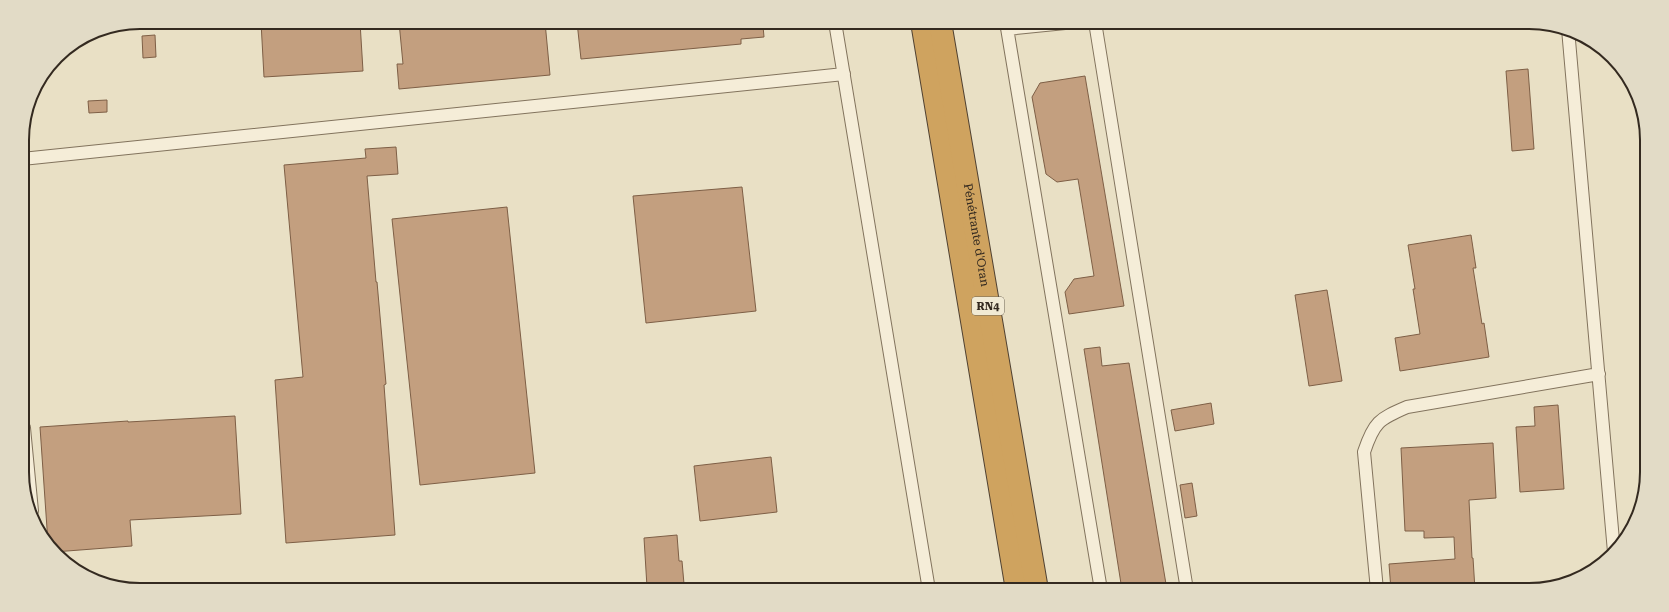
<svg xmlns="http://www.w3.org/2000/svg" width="1669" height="612" viewBox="0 0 1669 612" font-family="'Roboto Serif',serif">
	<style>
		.building { fill: #c39f7f; stroke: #7e5f46 }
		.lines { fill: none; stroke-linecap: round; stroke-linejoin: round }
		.street-casing { stroke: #82735d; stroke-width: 14 }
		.highway-casing { stroke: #504131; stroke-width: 24 }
		.street { stroke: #f5edd8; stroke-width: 12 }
		.highway { stroke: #cfa35f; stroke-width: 22 }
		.labels { text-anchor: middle; stroke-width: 4; stroke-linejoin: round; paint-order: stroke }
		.shield { fill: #f1ead4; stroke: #6d6456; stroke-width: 1 }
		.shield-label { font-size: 11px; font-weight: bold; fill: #342a20 }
		.street-label { font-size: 12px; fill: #342a20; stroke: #f1ead4 }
		.rim { fill: none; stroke: #342a20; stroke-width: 2 }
	</style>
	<rect width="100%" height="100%" fill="#e9e0c5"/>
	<path class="building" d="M261 22H360L363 71 264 77Z
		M399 22H545L550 75 399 89 397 64H403Z
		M577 22H751L752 27 763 26 764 37 741 39V44L581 59Z
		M155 35 156 57 143 58 142 36Z
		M1528 69 1534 149 1512 151 1506 71Z
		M1085 76 1124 306 1069 314 1065 292 1074 279 1094 276 1078 179 1057 182 1046 174 1032 97 1040 83Z
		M107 100V112L89 113 88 101Z
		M396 147 398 174 367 176 376 282H377L386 384 384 385 395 535 286 543 275 380 303 377 284 165 366 158 365 149Z
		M742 187 756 311 646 323 633 196Z
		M507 207 535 473 420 485 392 219Z
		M1471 235 1476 268H1473L1482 324 1484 323 1489 357 1400 371 1395 338 1420 334 1413 289H1415L1408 245Z
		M1327 290 1342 381 1309 386 1295 295Z
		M1100 347 1102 366 1129 363 1167 590H1122L1084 349Z
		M1211 403 1214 424 1175 431 1171 410Z
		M1558 405 1564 489 1520 492 1516 427 1535 426 1534 407Z
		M235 416 241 514 130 520 132 546 54 552 51 550 48 543 40 427 128 421V422Z
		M1493 443 1496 498 1469 500 1472 558H1473L1475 590H1391L1389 564 1455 559 1454 537 1424 538V531H1405L1401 448Z
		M771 457 777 512 700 521 694 466Z
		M1192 483 1197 516 1185 518 1180 485Z
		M677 535 679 561H682L684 584 647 587 644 538Z"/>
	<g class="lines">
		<defs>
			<path id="street" d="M835 22 929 590
				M1006 22 1101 590
				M1095 22 1187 590
				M1007 29 1075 22
				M1568 29 1614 552
				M22 159 844 74
				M24 428 32 511
				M1377 590 1364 452C1374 422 1379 419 1407 407L1599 374"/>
			<g id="highway">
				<path d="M922 22 1017 590"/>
				<path id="s1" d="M940 22 1037 590"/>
			</g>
		</defs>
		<use href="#street" class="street-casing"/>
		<use href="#highway" class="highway-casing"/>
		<use href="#street" class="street"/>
		<use href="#highway" class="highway"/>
	</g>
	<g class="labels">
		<rect class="shield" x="972" y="297" width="32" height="18" rx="3"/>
		<g class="shield-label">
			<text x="988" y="310">RN4</text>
		</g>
		<g class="street-label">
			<text dy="4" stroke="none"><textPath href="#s1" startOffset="216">Pénétrante d'Oran</textPath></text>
		</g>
	</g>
	<path d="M0 0H1669V612H0ZM140 29H1529A111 111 0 0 1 1640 140V472A111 111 0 0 1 1529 583H140A111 111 0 0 1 29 472V140A111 111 0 0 1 140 29Z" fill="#e2dbc6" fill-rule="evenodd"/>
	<path class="rim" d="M140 29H1529A111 111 0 0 1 1640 140V472A111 111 0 0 1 1529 583H140A111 111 0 0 1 29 472V140A111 111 0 0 1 140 29Z"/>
</svg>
